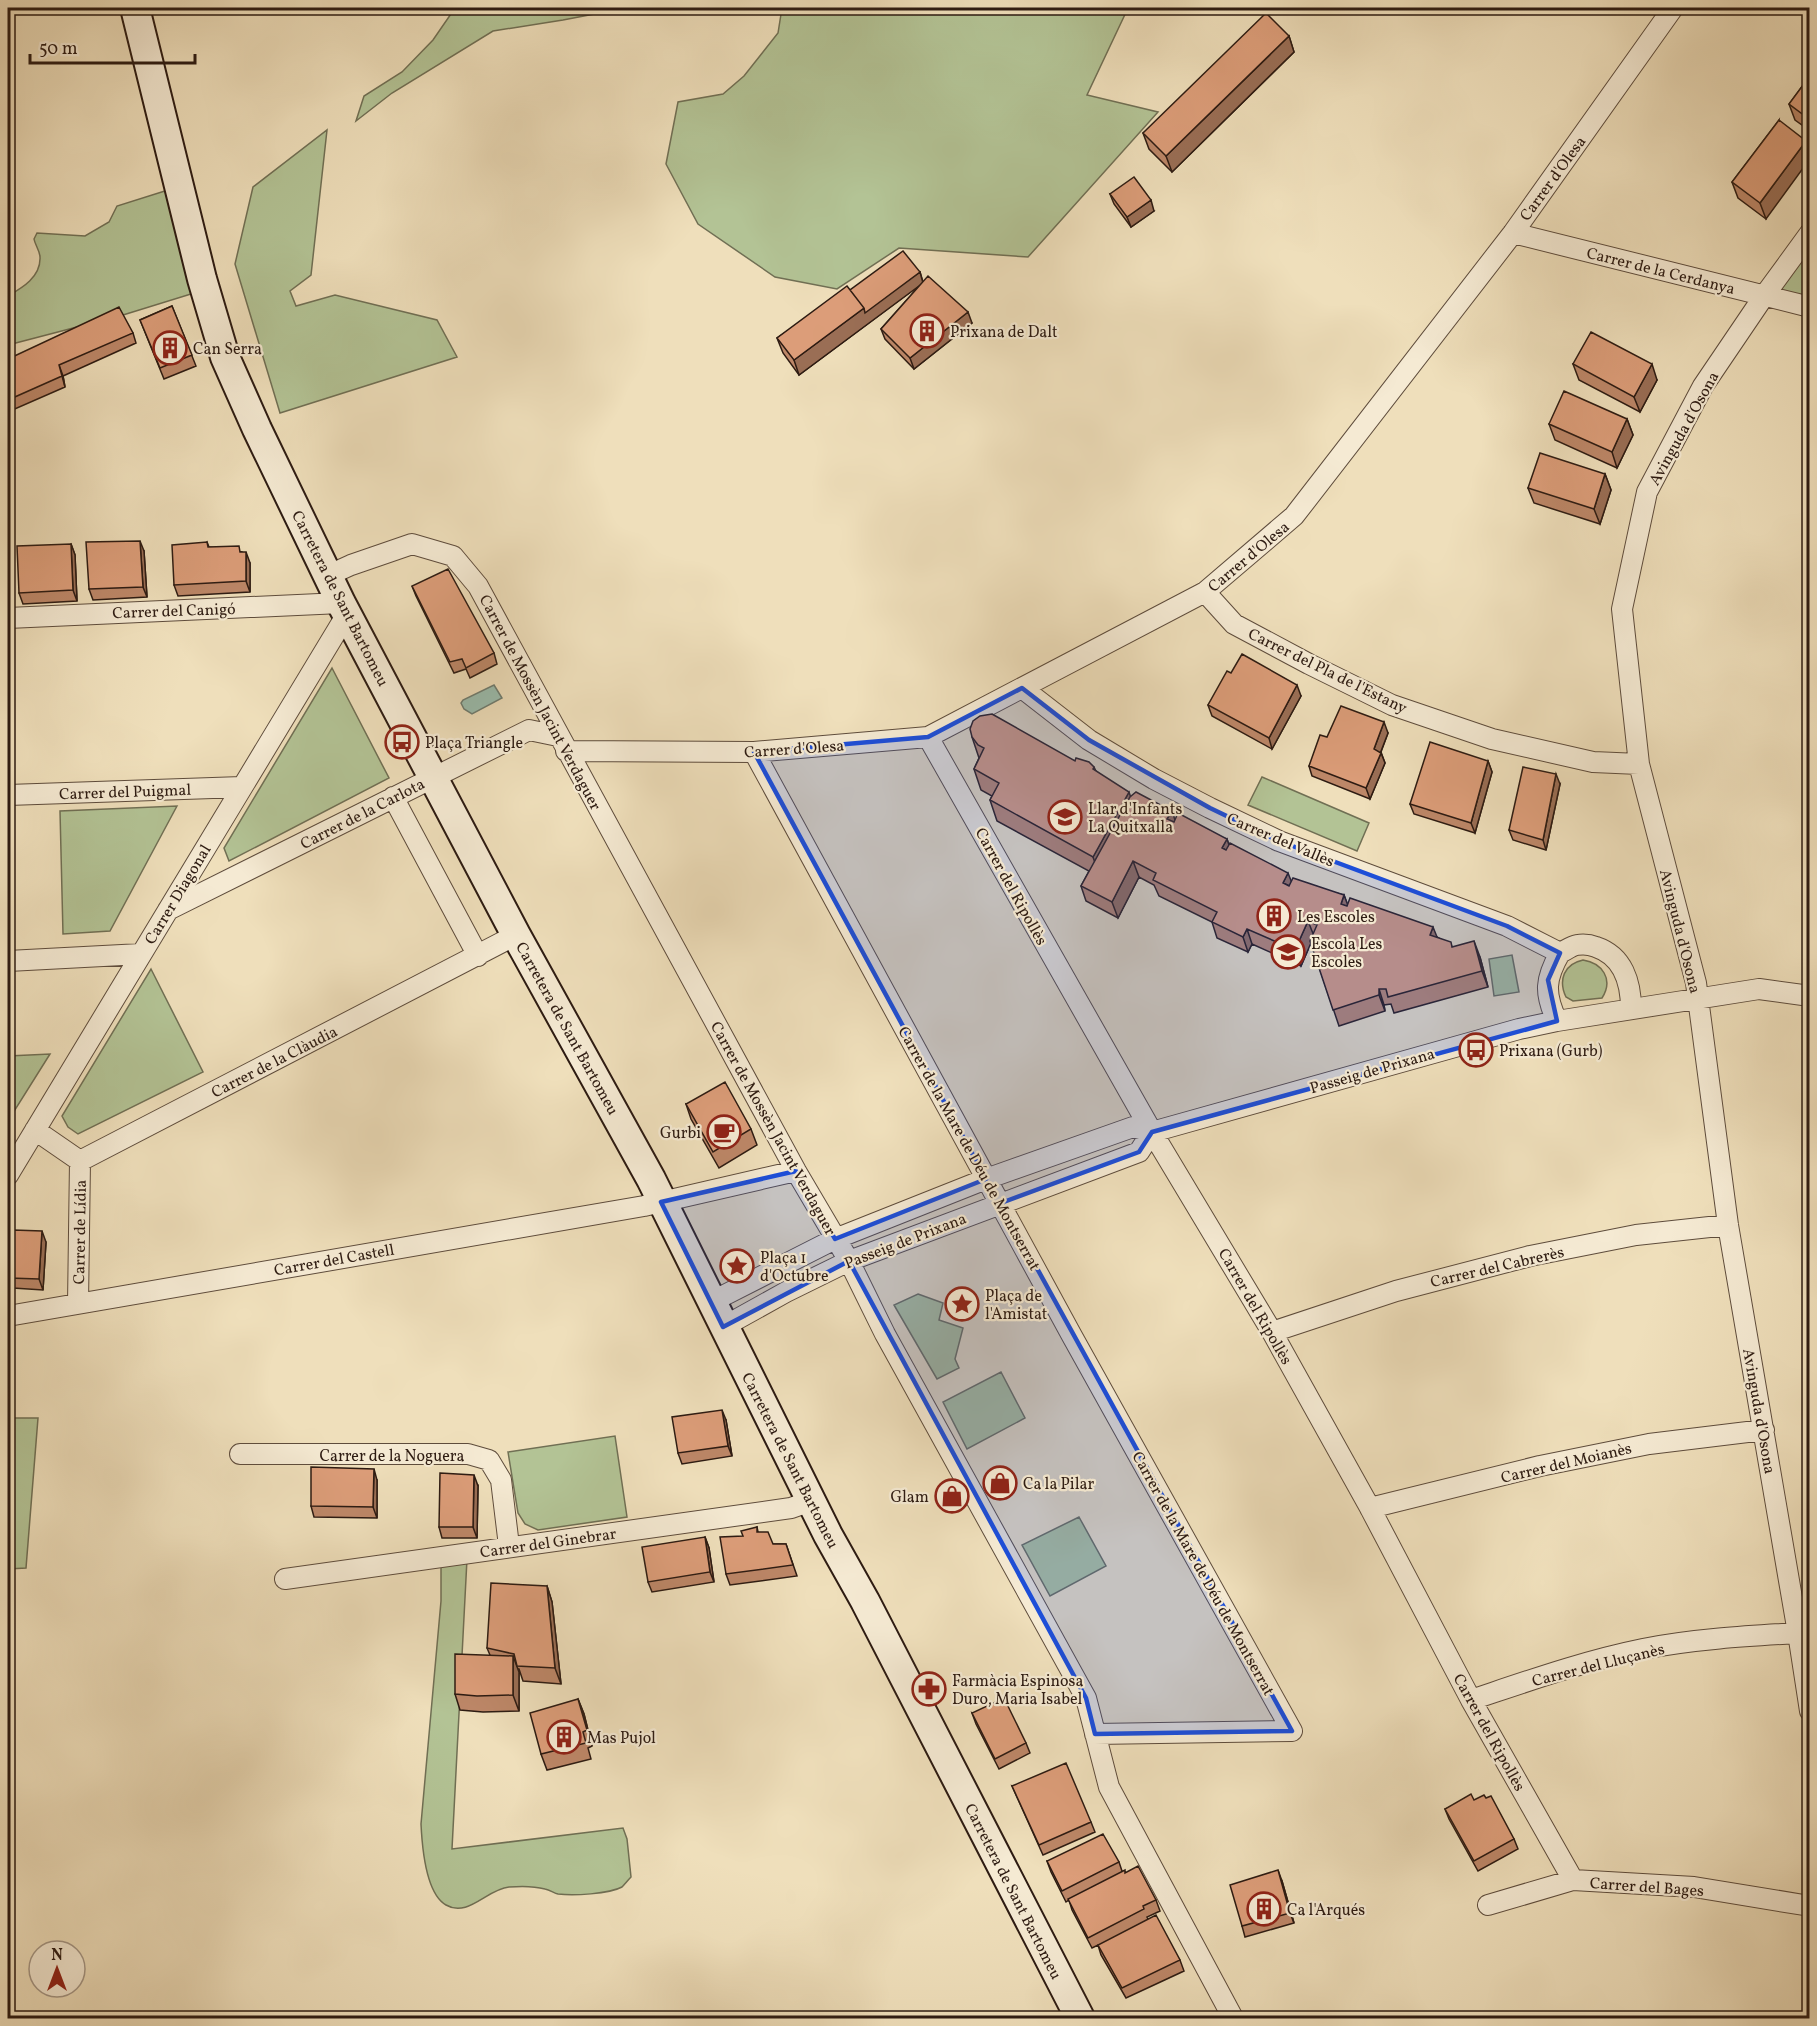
<svg xmlns="http://www.w3.org/2000/svg" width="1817" height="2026" viewBox="0 0 1817 2026" font-family="Vollkorn,serif">
	<style>
		.green { fill: #b3c395; stroke: #706f54; stroke-width: 1.5 }
		.water { fill: #9abdae; stroke: #6e7c70; stroke-width: 1.5 }
		.lines { fill: none; stroke-linecap: round; stroke-linejoin: round }
		.street-casing { stroke: #5e4c3c; stroke-width: 22 }
		.secondary-casing { stroke: #2d1b12; stroke-width: 32 }
		.street { stroke: #f5ead3; stroke-width: 20 }
		.secondary { stroke: #f5ead3; stroke-width: 28 }
		.wall { fill: #bd8768; stroke: #2d1b12; stroke-width: 1.5 }
		.shaded-wall { fill: #9a6e55; stroke: #2d1b12; stroke-width: 1.5 }
		.building { fill: #dc9d79; stroke: #2d1b12; stroke-width: 1.5 }
		.marked { fill: #1d4ed8; fill-opacity: 0.2; stroke: #1d4ed8; stroke-width: 4.5; stroke-linejoin: round }
		.labels { text-anchor: middle; stroke-width: 4.5; stroke-linejoin: round; paint-order: stroke }
		.street-label { font-size: 16px; fill: #2d1b12; stroke: #f5ead3 }
		.poi-label { font-size: 16px; fill: #2d1b12; stroke: #f5ead3; text-anchor: start }
	</style>
	<rect width="100%" height="100%" fill="#efdfbb"/>
	<filter id="stains"><feTurbulence type="fractalNoise" baseFrequency=".00333" numOctaves="4"/><feColorMatrix values="0 0 0 0 .2 0 0 0 0 .09 0 0 0 0 .02 0 0 0 .5 -.17"/></filter>
	<radialGradient id="worn" r=".72"><stop offset=".6" stop-color="#630" stop-opacity="0"/><stop offset="1" stop-color="#630" stop-opacity=".3"/></radialGradient>
	<path class="green" d="M455 8H620L610 11 563 20 493 31 392 93 356 121 364 96 402 72 433 40Z
		M782 8H1128L1087 95 1158 112 1028 257 899 248 837 289 775 277 698 224 666 164 678 102 723 94 744 76 778 33Z
		M327 130 311 275 290 291 296 306 335 295 437 320 457 357 280 413 235 264 253 187Z
		M168 190 191 294 123 315 8 345V296C22 288 41 277 40 257 40 251 35 245 34 239L37 233 85 236 109 222 117 206Z
		M1809 235V310L1763 299Z
		M332 668 389 778 229 861 224 848Z
		M1262 777 1369 823 1357 851 1248 805Z
		M177 806 110 931 63 934 60 811Z
		M1512 955 1519 992 1494 996 1489 959Z
		M1583 960C1602 963 1614 979 1602 998L1573 1001 1566 997C1558 980 1564 964 1583 960Z
		M151 969 203 1072 78 1134 68 1127 62 1116Z
		M50 1054 8 1121V1056Z
		M918 1294 943 1303 939 1320 963 1328 955 1359 959 1368 937 1379 894 1305Z
		M1001 1372 1025 1418 967 1449 943 1402Z
		M8 1418H38L26 1568 8 1569Z
		M615 1436 627 1517 538 1530 525 1524 518 1513 508 1452Z
		M1079 1517 1106 1566 1050 1596 1022 1545Z
		M467 1559 452 1849 623 1828 627 1839 631 1877C628 1880 625 1884 622 1887 609 1894 573 1896 558 1894 554 1893 550 1890 545 1889 534 1886 521 1886 509 1887 487 1889 468 1918 446 1905 425 1893 422 1845 421 1824L441 1601V1562Z"/>
	<path class="water" d="M494 685 502 698 472 714 464 709 461 703 463 700Z"/>
	<g class="lines">
		<defs>
			<path id="street" d="M1513 233 1810 307
				M1810 233 1764 296 1703 386 1647 492 1622 609 1639 764 1696 983 1728 1225 1798 1633 1810 1711
				M329 575 351 565 412 544 453 556 478 586 796 1171 849 1261 885 1334 1086 1698 1109 1787 1233 2018
				M1205 592 1234 624 1309 664 1392 705 1492 739 1593 762 1639 764
				M8 618 341 603
				M1022 688 1089 740 1154 779 1210 808 1279 841 1507 926 1560 953
				M928 737 1152 1132 1272 1332 1370 1508 1471 1700 1573 1880
				M566 751 754 752 928 737 1205 592 1294 516 1513 233 1673 8
				M754 752 1072 1336 1292 1731 1095 1734
				M8 795 242 787
				M393 797 478 956
				M168 910 529 730 558 736
				M8 961 141 954
				M1557 1021C1544 993 1545 979 1560 953 1565 951 1571 946 1577 945 1583 944 1591 945 1596 947 1623 956 1631 982 1631 1009
				M35 1130 80 1161 516 935
				M8 1175 347 614
				M711 1302 835 1239 986 1179 1133 1127 1152 1132 1519 1029 1557 1021 1759 989 1810 996
				M78 1304 80 1161
				M8 1316 644 1206 796 1171
				M723 1327 786 1292 849 1261 1139 1152 1152 1132
				M1272 1332 1396 1291 1530 1256 1636 1235 1728 1225
				M240 1454H468L489 1460 501 1480 509 1546
				M1370 1508 1540 1466 1649 1444 1764 1430
				M285 1579 791 1508 811 1501
				M1471 1700C1528 1681 1584 1661 1643 1649 1694 1639 1747 1636 1798 1633
				M1488 1905 1573 1880 1694 1887 1810 1906"/>
			<path id="secondary" d="M135 8 202 279 225 357 257 429 341 603 516 935 651 1179 828 1535 865 1601 1080 2018"/>
		</defs>
		<use href="#street" class="street-casing"/>
		<use href="#secondary" class="secondary-casing"/>
		<use href="#street" class="street"/>
		<use href="#secondary" class="secondary"/>
	</g>
	<path class="wall" d="M1289 36 1294 52 1172 172 1149 149 1143 133Z
		M1809 77V130L1795 120 1789 104Z
		M1779 120 1766 219 1738 198 1732 182Z
		M1110 194 1154 211 1131 227 1114 204Z
		M920 272 923 282 972 323 914 369 885 339 881 329 920 285 799 375 783 353 777 338 850 290Z
		M172 306 196 366 164 379 140 320Z
		M133 333 136 343 63 376 65 387 10 411 9 418 8 419V359Z
		M1573 364 1657 380 1640 412 1579 380Z
		M1627 419 1633 435 1617 468 1555 440 1549 424Z
		M1605 474 1611 490 1600 524 1534 503 1528 488Z
		M207 542 209 547 242 552 250 563V592L178 596 174 585Z
		M71 544 75 555 77 601 23 604 19 593Z
		M144 551 147 597 93 600 89 589Z
		M412 586 494 653 497 664 470 678 466 669 454 673 416 596Z
		M1231 673 1301 696 1272 749 1212 716 1208 705Z
		M1388 733 1381 752 1385 763 1370 799 1312 776 1309 766 1327 737Z
		M972 737 1075 761 1094 767 1096 771 1130 797 1175 820 1227 839 1229 845 1291 882 1344 895 1348 906 1437 937 1453 947 1480 957 1488 987 1394 1013 1391 1004 1384 1005 1385 1011 1339 1026 1311 943 1301 966 1252 944 1248 952 1217 938 1212 922 1159 896 1154 885 1139 877 1118 918 1086 901 1081 886 1089 871 997 821 990 800 992 796 981 790 974 769 979 758Z
		M1488 761 1492 772 1475 833 1414 814 1410 804Z
		M1560 784 1546 850 1513 840 1509 830Z
		M686 1104 751 1129 757 1145 719 1168 691 1119Z
		M8 1233 46 1242 43 1290 13 1288 9 1278H8Z
		M726 1420 732 1456 682 1464 678 1453Z
		M377 1480V1518L314 1517 311 1506Z
		M478 1486 477 1538H442L439 1527Z
		M757 1527 758 1532 773 1544H786L797 1576 730 1585 726 1574 743 1536Z
		M705 1537 709 1548 714 1582 652 1592 648 1582Z
		M547 1586 552 1602 561 1684 523 1681 519 1669H518L519 1672V1711L483 1712 460 1710 455 1694 490 1655 487 1648Z
		M578 1699 584 1714 592 1746 588 1748 591 1759 547 1770 541 1754Z
		M972 1713 1026 1743 1030 1753 999 1769 976 1724Z
		M1012 1786 1091 1822 1095 1832 1043 1855Z
		M1474 1800 1514 1839 1518 1849 1478 1871 1449 1819 1445 1809Z
		M1047 1861 1119 1862 1122 1871 1126 1873 1156 1900 1160 1911 1147 1917 1148 1919 1180 1960 1184 1971 1126 1998 1101 1955 1098 1945 1092 1948 1072 1910 1069 1900 1066 1902 1051 1872Z
		M1282 1881 1294 1923 1245 1937 1242 1926Z"/>
	<path class="shaded-wall" d="M1289 36 1294 52 1172 172 1166 156Z
		M1806 141 1809 149V160L1766 219 1760 203Z
		M1151 200 1154 211 1131 227 1127 217Z
		M920 272 923 283 799 375 794 360 864 308Z
		M968 312 972 323 914 369 910 358Z
		M1652 364 1657 380 1640 412 1634 397Z
		M59 365 63 376 65 387Z
		M8 403 10 411 9 418 8 415Z
		M1627 419 1633 435 1617 468 1612 452Z
		M1605 474 1611 490 1600 524 1594 509Z
		M140 541 144 551 147 597 143 587Z
		M71 544 75 555 77 601 73 590Z
		M246 552 250 563V592L246 581Z
		M1297 685 1301 696 1272 749 1269 738Z
		M1384 722 1388 733 1378 759 1374 749Z
		M1381 753 1385 763 1370 799 1366 788Z
		M1488 761 1492 772 1475 833 1471 823Z
		M1556 774 1560 784 1546 850 1543 840Z
		M1129 792 1136 813 1100 877 1093 857Z
		M1172 811 1177 826 1167 819Z
		M1227 839 1232 854 1222 848Z
		M1133 861 1139 877 1118 918 1112 902Z
		M1288 873 1294 888 1283 883Z
		M1344 895 1350 911 1341 904Z
		M1308 921 1314 936 1301 966 1295 950Z
		M1433 927 1439 942 1430 935Z
		M1247 929 1252 944 1248 952 1243 937Z
		M1474 941 1480 957 1488 987 1482 971Z
		M1379 989 1384 1005 1385 1011 1379 995Z
		M42 1231 46 1242 43 1290 39 1279Z
		M722 1410 726 1420 732 1456 728 1446Z
		M374 1469 377 1480V1518L373 1507Z
		M474 1475 478 1486 477 1538 473 1527Z
		M705 1537 709 1548 714 1582 710 1572Z
		M547 1586 552 1602 561 1684 555 1668Z
		M513 1656 519 1672V1711L513 1695Z
		M578 1699 584 1714 592 1746 587 1730Z
		M1278 1870 1282 1881 1294 1923 1290 1913Z"/>
	<path class="building" d="M1266 13 1289 36 1166 156 1143 133Z
		M1809 77V119L1789 104Z
		M1779 120 1806 141 1760 203 1732 182Z
		M1134 177 1151 200 1127 217 1110 194Z
		M903 251 920 272 865 313 864 308 850 290Z
		M928 276 968 312 910 358 881 329Z
		M847 286 864 308 794 360 777 338Z
		M172 306 192 355 160 368 140 320Z
		M119 307 133 333 59 365 62 376 8 400V359Z
		M1591 332 1652 364 1634 397 1573 364Z
		M1564 391 1627 419 1612 452 1549 424Z
		M1540 453 1605 474 1594 509 1528 488Z
		M140 541 143 587 89 589 86 542Z
		M207 542 208 547 239 546 240 552H246V581L174 585 172 545Z
		M71 544 73 590 19 593 17 546Z
		M448 569 494 653 466 668 462 659 450 662 412 586Z
		M1242 654 1297 685 1269 738 1208 705 1227 671 1231 673Z
		M1341 706 1384 722 1374 749 1381 753 1366 788 1309 766 1320 735 1327 737Z
		M992 714 1075 761 1076 758 1089 762 1094 767 1093 769 1129 792 1093 857 990 800 999 783 974 769 984 748 978 745 972 737 970 729 973 721 980 716Z
		M1430 742 1488 761 1471 823 1410 804Z
		M1523 767 1556 774 1543 840 1509 830Z
		M1136 792 1172 811 1167 819 1174 822 1178 813 1227 839 1222 848 1226 850 1230 843 1288 873 1283 883 1289 886 1293 878 1344 895 1341 904 1347 906 1350 898 1433 927 1430 935 1451 942 1452 947 1474 941 1482 971 1388 997 1386 989H1379V995L1333 1010 1310 941 1317 925 1308 921 1295 950 1247 929 1243 937 1212 922 1217 912 1153 880 1156 873 1133 861 1112 902 1081 886 1130 797Z
		M725 1082 751 1129 713 1152 686 1104Z
		M13 1230 42 1231 39 1279 9 1278 10 1268 8 1267V1233H13Z
		M722 1410 728 1446 678 1453 672 1417Z
		M311 1467 374 1469 373 1507 311 1506Z
		M440 1473 474 1475 473 1527H439Z
		M757 1527V1532H768L773 1544H786L793 1565 726 1574 720 1537 743 1536 741 1531Z
		M705 1537 710 1572 648 1582 642 1547Z
		M491 1583 547 1586 555 1668 517 1666 514 1654 487 1648Z
		M455 1654 513 1656V1695L477 1696 455 1694Z
		M1004 1698 1026 1743 995 1759 972 1713Z
		M578 1699 587 1730 583 1732 586 1743 541 1754 530 1713Z
		M1066 1763 1091 1822 1039 1845 1012 1786Z
		M1471 1794 1474 1800 1484 1795 1486 1798 1491 1796 1514 1839 1474 1861 1445 1809Z
		M1103 1834 1119 1862 1062 1891 1047 1861Z
		M1138 1866 1156 1900 1143 1906 1144 1909 1088 1938 1068 1899 1125 1870V1873Z
		M1278 1870 1290 1913 1242 1926 1230 1885Z
		M1156 1915 1180 1960 1122 1988 1098 1945Z"/>
	<path class="marked" d="M1022 688 1089 740 1210 808 1279 841 1507 926 1560 953 1548 980 1557 1021 1152 1132 1139 1152 1001 1203 1292 1731 1095 1734 1086 1698 849 1261 723 1327 661 1202 796 1171 835 1239 986 1179 754 752 928 737Z"/>
	<defs>
		<symbol id="building-ring" viewBox="-11 -11 22 22"><circle r="9.5" fill="#f5ead3" stroke="#8f2418" stroke-width="1.5"/><path d="M-4-6H4V6H1V3H-1V6H-4ZM-2.5-4.3h1.7v1.8h-1.7ZM.8-4.3h1.7v1.8H.8ZM-2.5-1h1.7V.8h-1.7ZM.8-1h1.7V.8H.8Z" fill="#8f2418"/></symbol>
		<symbol id="bus-ring" viewBox="-11 -11 22 22"><circle r="9.5" fill="#f5ead3" stroke="#8f2418" stroke-width="1.5"/><path d="M-5-6H5V4H4V6H2V4H-2V6H-4V4H-5ZM-3.5-4V0h7V-4ZM-3.5 1.2v1.5H-2V1.2ZM2 1.2v1.5H3.5V1.2Z" fill="#8f2418"/></symbol>
		<symbol id="school-ring" viewBox="-11 -11 22 22"><circle r="9.5" fill="#f5ead3" stroke="#8f2418" stroke-width="1.5"/><path d="M0-5L7-2L0 1L-7-2ZM-4 1L0 2.5L4 1V4Q0 6-4 4Z" fill="#8f2418"/></symbol>
		<symbol id="cafe-ring" viewBox="-11 -11 22 22"><circle r="9.5" fill="#f5ead3" stroke="#8f2418" stroke-width="1.5"/><path d="M-5.5-4.5H6V0H3Q3 3.5 0 3.5H-2.5Q-5.5 3.5-5.5 0ZM3-3.2v2h1.7v-2ZM-6 4.5H4V6H-6Z" fill="#8f2418"/></symbol>
		<symbol id="sight-ring" viewBox="-11 -11 22 22"><circle r="9.5" fill="#f5ead3" stroke="#8f2418" stroke-width="1.5"/><path d="M0-6L1.8-2.2L6-1.7L2.9 1.2L3.7 5.4L0 3.3L-3.7 5.4L-2.9 1.2L-6-1.7L-1.8-2.2Z" fill="#8f2418"/></symbol>
		<symbol id="shop-ring" viewBox="-11 -11 22 22"><circle r="9.5" fill="#f5ead3" stroke="#8f2418" stroke-width="1.5"/><path d="M-5-2.5h2.3a2.7 3.5 0 0 1 5.4 0H5L5.5 6h-11ZM-1.5-2.5h3a1.5 2.3 0 0 0-3 0Z" fill="#8f2418"/></symbol>
		<symbol id="pharmacy-ring" viewBox="-11 -11 22 22"><circle r="9.5" fill="#f5ead3" stroke="#8f2418" stroke-width="1.5"/><path d="M-2-6h4v4h4v4h-4v4h-4v-4h-4v-4h4Z" fill="#8f2418"/></symbol>
	</defs>
	<g fill-rule="evenodd">
		<use href="#building-ring" x="908" y="312" width="38" height="38"/>
		<use href="#building-ring" x="151" y="329" width="38" height="38"/>
		<use href="#bus-ring" x="383" y="723" width="38" height="38"/>
		<use href="#school-ring" x="1046" y="798" width="38" height="38"/>
		<use href="#building-ring" x="1255" y="897" width="38" height="38"/>
		<use href="#school-ring" x="1269" y="933" width="38" height="38"/>
		<use href="#bus-ring" x="1457" y="1031" width="38" height="38"/>
		<use href="#cafe-ring" x="705" y="1113" width="38" height="38"/>
		<use href="#sight-ring" x="718" y="1247" width="38" height="38"/>
		<use href="#sight-ring" x="943" y="1285" width="38" height="38"/>
		<use href="#shop-ring" x="981" y="1464" width="38" height="38"/>
		<use href="#shop-ring" x="933" y="1477" width="38" height="38"/>
		<use href="#pharmacy-ring" x="910" y="1670" width="38" height="38"/>
		<use href="#building-ring" x="545" y="1718" width="38" height="38"/>
		<use href="#building-ring" x="1245" y="1890" width="38" height="38"/>
	</g>
	<g class="labels">
		<g class="street-label">
			<text transform="translate(1552 178) rotate(-54)" y="6">Carrer d'Olesa</text>
			<text transform="translate(1661 270) rotate(14)" y="6">Carrer de la Cerdanya</text>
			<text transform="translate(1683 428) rotate(-61)" y="6">Avinguda d'Osona</text>
			<text transform="translate(1248 556) rotate(-40)" y="6">Carrer d'Olesa</text>
			<text transform="translate(341 598) rotate(63)" y="6">Carretera de Sant Bartomeu</text>
			<text transform="translate(174 610) rotate(-2)" y="6">Carrer del Canigó</text>
			<text transform="translate(1328 670) rotate(26)" y="6">Carrer del Pla de l'Estany</text>
			<text transform="translate(541 702) rotate(62)" y="6">Carrer de Mossèn Jacint Verdaguer</text>
			<text transform="translate(794 748) rotate(-4)" y="6">Carrer d'Olesa</text>
			<text transform="translate(125 791) rotate(-2)" y="6">Carrer del Puigmal</text>
			<text transform="translate(362 813) rotate(-27)" y="6">Carrer de la Carlota</text>
			<text transform="translate(1281 839) rotate(23)" y="6">Carrer del Vallès</text>
			<text transform="translate(1012 886) rotate(61)" y="6">Carrer del Ripollès</text>
			<text transform="translate(177 894) rotate(-59)" y="6">Carrer Diagonal</text>
			<text transform="translate(1681 931) rotate(76)" y="6">Avinguda d'Osona</text>
			<text transform="translate(568 1028) rotate(61)" y="6">Carretera de Sant Bartomeu</text>
			<text transform="translate(274 1061) rotate(-27)" y="6">Carrer de la Clàudia</text>
			<text transform="translate(1372 1070) rotate(-16)" y="6">Passeig de Prixana</text>
			<text transform="translate(774 1128) rotate(61)" y="6">Carrer de Mossèn Jacint Verdaguer</text>
			<text transform="translate(970 1148) rotate(61)" y="6">Carrer de la Mare de Déu de Montserrat</text>
			<text transform="translate(79 1232) rotate(-89)" y="6">Carrer de Lídia</text>
			<text transform="translate(905 1240) rotate(-21)" y="6">Passeig de Prixana</text>
			<text transform="translate(334 1259) rotate(-10)" y="6">Carrer del Castell</text>
			<text transform="translate(1497 1266) rotate(-13)" y="6">Carrer del Cabrerès</text>
			<text transform="translate(1256 1306) rotate(60)" y="6">Carrer del Ripollès</text>
			<text transform="translate(1760 1411) rotate(80)" y="6">Avinguda d'Osona</text>
			<text x="392" y="1461">Carrer de la Noguera</text>
			<text transform="translate(791 1460) rotate(63)" y="6">Carretera de Sant Bartomeu</text>
			<text transform="translate(1566 1462) rotate(-13)" y="6">Carrer del Moianès</text>
			<text transform="translate(548 1542) rotate(-8)" y="6">Carrer del Ginebrar</text>
			<text transform="translate(1204 1573) rotate(61)" y="6">Carrer de la Mare de Déu de Montserrat</text>
			<text transform="translate(1598 1664) rotate(-14)" y="6">Carrer del Lluçanès</text>
			<text transform="translate(1490 1732) rotate(61)" y="6">Carrer del Ripollès</text>
			<text transform="translate(1647 1886) rotate(4)" y="6">Carrer del Bages</text>
			<text transform="translate(1014 1891) rotate(63)" y="6">Carretera de Sant Bartomeu</text>
		</g>
		<g class="poi-label">
			<text x="950" y="337">Prixana de Dalt</text>
			<text x="193" y="354">Can Serra</text>
			<text x="425" y="748">Plaça Triangle</text>
			<text x="1088" y="814">Llar d'Infants<tspan x="1088" dy="18">La Quitxalla</tspan></text>
			<text x="1297" y="922">Les Escoles</text>
			<text x="1311" y="949">Escola Les<tspan x="1311" dy="18">Escoles</tspan></text>
			<text x="1499" y="1056">Prixana (Gurb)</text>
			<text x="701" y="1138" text-anchor="end">Gurbi</text>
			<text x="760" y="1263">Plaça 1<tspan x="760" dy="18">d'Octubre</tspan></text>
			<text x="985" y="1301">Plaça de<tspan x="985" dy="18">l'Amistat</tspan></text>
			<text x="1023" y="1489">Ca la Pilar</text>
			<text x="929" y="1502" text-anchor="end">Glam</text>
			<text x="952" y="1686">Farmàcia Espinosa<tspan x="952" dy="18">Duro, Maria Isabel</tspan></text>
			<text x="587" y="1743">Mas Pujol</text>
			<text x="1287" y="1915">Ca l'Arqués</text>
		</g>
	</g>
	<rect width="1817" height="2026" fill="none" stroke="#efdfbb" stroke-width="30"/>
	<rect x="9" y="9" width="1799" height="2008" fill="none" stroke="#2d1b12" stroke-width="3"/>
	<rect x="15" y="15" width="1787" height="1996" fill="none" stroke="#2d1b12" stroke-width="1.5"/>
	<g transform="translate(57 1969)"><circle r="28" fill="#f5ead3" stroke="#a59786" stroke-width="1.5"/>
	<path d="M0-4.5L10 22L0 15L-10 22Z" fill="#8f2418"/>
	<text y="-9" font-size="16" font-weight="bold" text-anchor="middle" fill="#2d1b12">N</text>
	</g>
	<path d="M30 54v9h165v-9" fill="none" stroke="#2d1b12" stroke-width="3"/>
	<text x="39" y="54" font-size="18" fill="#2d1b12" stroke="#f5ead3" stroke-width="4.5" paint-order="stroke">50 m</text>
	<rect width="100%" height="100%" filter="url(#stains)"/>
	<rect width="100%" height="100%" fill="url(#worn)"/>
</svg>
